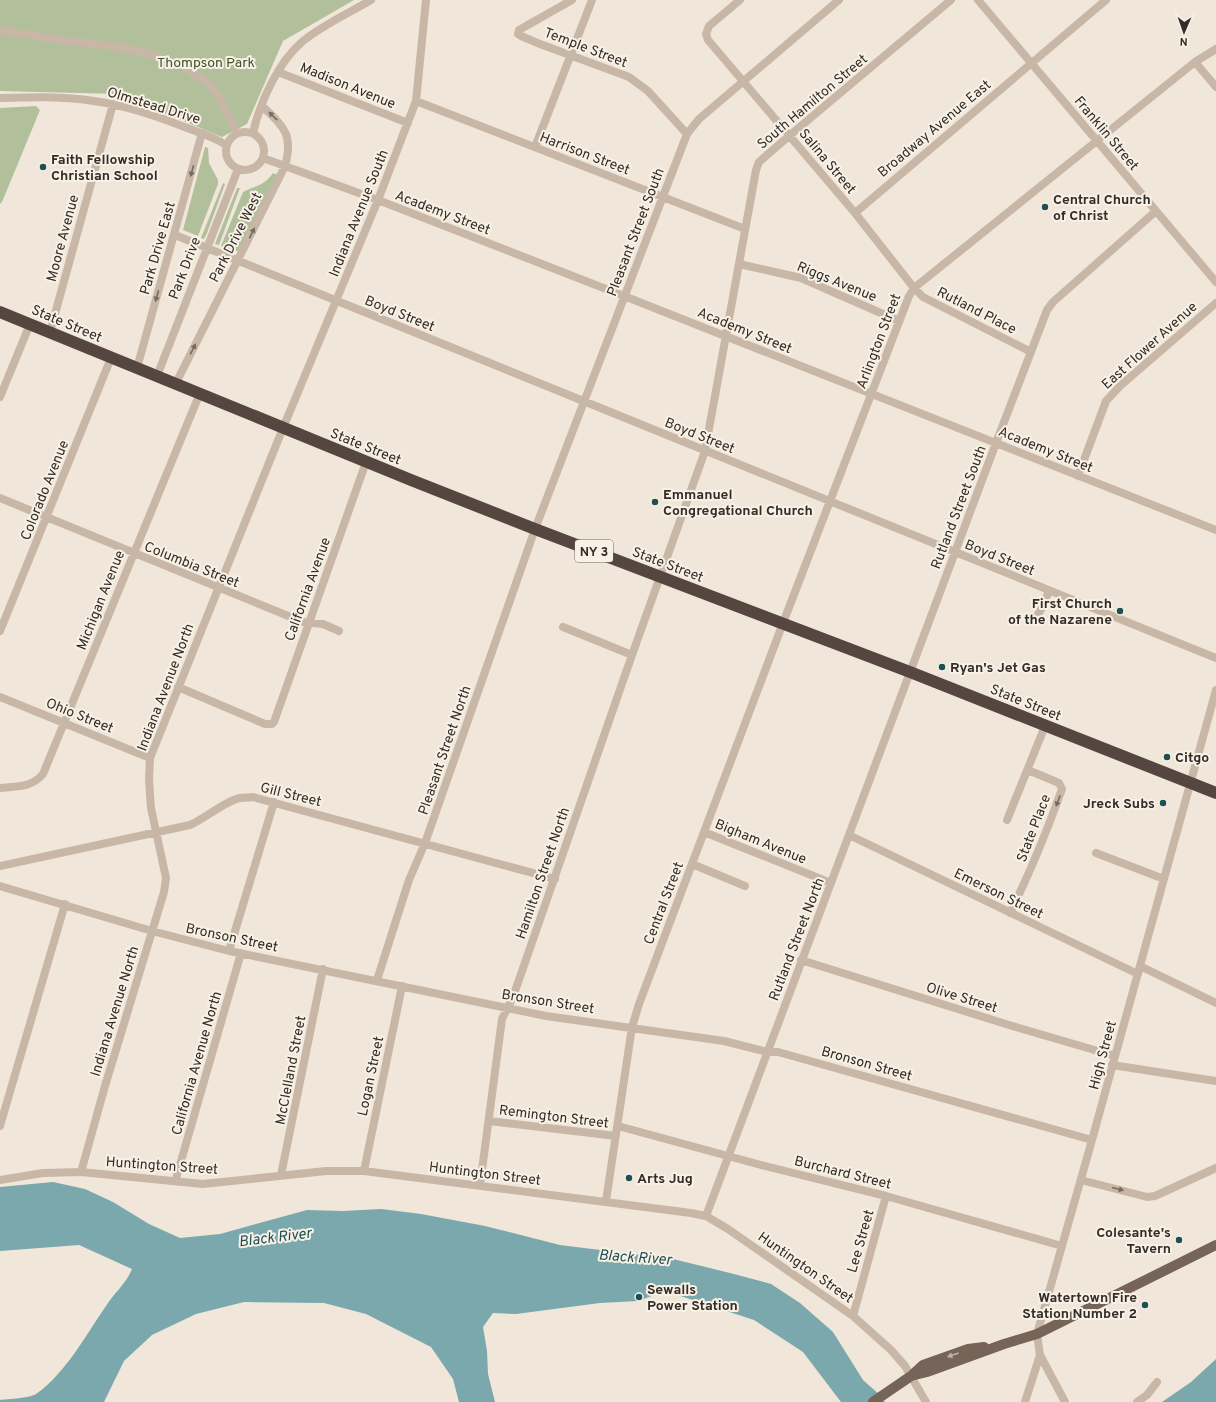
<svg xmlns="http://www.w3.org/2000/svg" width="1216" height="1402" viewBox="0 0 1216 1402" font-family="Overpass,sans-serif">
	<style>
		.green { fill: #b1bf9b }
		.water { fill: #7aa8ac }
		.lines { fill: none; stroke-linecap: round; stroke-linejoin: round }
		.minor { stroke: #c8b7a7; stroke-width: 8 }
		.major { stroke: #766459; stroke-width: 10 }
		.highway { stroke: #55463f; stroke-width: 12 }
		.oneway { fill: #776b61 }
		.oneway2 { fill: #beb2a7 }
		.poi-dot { fill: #1e4f54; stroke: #f8f1e6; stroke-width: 1.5 }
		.labels { text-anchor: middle; stroke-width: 4; stroke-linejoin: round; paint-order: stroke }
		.shield { fill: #f8f1e6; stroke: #6f6760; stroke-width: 1 }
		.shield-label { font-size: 13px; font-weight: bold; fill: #342c27 }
		.street-label { font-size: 14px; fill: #342c27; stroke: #f8f1e6 }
		.park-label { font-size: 14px; fill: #42522c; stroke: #f8f1e6 }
		.poi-label { font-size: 14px; font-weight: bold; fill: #342c27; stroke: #f8f1e6; text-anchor: start }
		.water-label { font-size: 15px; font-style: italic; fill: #1e4f54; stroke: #f8f1e6 }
	</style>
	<rect width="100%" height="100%" fill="#f0e7da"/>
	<path class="green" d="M0 0H354L283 41 247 124 222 137 118 94 0 91Z
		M36 106 40 110 2 202 0 204V108Z
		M205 147 208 148 209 163 218 180V184L198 236 183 230Z
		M273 173 277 175 239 251H235L221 246 243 192C256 185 263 187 273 173Z
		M223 183 225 184 207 233 204 239 201 238Z
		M237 188H240L219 245 215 244Z"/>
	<path class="water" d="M53 1182 85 1189 113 1202 149 1224 180 1238 220 1234 307 1210 343 1211 381 1209 421 1214 485 1226 560 1245 673 1259 730 1273 771 1284 800 1303 833 1332 863 1380 881 1396 885 1402H841L803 1352 754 1320 665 1291 638 1301 600 1303 516 1314 493 1313 483 1327 487 1351 488 1374 495 1402H459L453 1379 431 1347 366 1314 324 1303 244 1302 196 1314 152 1335 124 1361 104 1402H0V1400C8 1399 30 1398 36 1394 66 1373 85 1336 106 1306 114 1293 126 1284 132 1269L79 1245 0 1251V1187Z
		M1216 1359V1402H1162L1191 1382Z"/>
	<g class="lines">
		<path class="minor" d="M572 0 519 30 518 34 521 36 540 44 629 77 648 91 687 134
			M740 0 709 26 706 34 708 40 855 213 914 288 923 297 1031 352
			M978 0 1216 282
			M0 30 55 39 111 46 148 53 184 67 207 82 218 95 237 133
			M1195 62 1216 87
			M278 72 408 123
			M0 98C32 97 63 96 94 101 124 105 154 115 182 126 197 132 213 136 226 145
			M416 101 745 229
			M226 151a19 19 0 1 1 38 0a19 19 0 1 1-38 0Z
			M253 133C260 102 278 62 303 41 324 24 349 13 371 0
			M535 147 592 0
			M263 158 378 200 624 296 1216 530
			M855 213 1106 0
			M175 235 1216 658
			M739 264 801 278 899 321
			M50 332 113 104
			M137 368 202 133
			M157 376 238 169
			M176 383 285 166C294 134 283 126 262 106
			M0 397 30 324
			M1078 476 1106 401 1120 386 1216 303
			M0 498 303 622 323 624 339 631
			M1029 622C1041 615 1044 603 1049 591
			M563 627 632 655
			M0 631 111 358
			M178 687 265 724H272L274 722 366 462
			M0 697 150 758
			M0 788C17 786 31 788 43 774L200 393
			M1007 820 1045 726
			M704 832 831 883
			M849 835 1138 974
			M1096 853 1164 879
			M692 864 745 886
			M0 866 190 825C206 818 225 801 240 798 244 797 249 798 253 797L555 879
			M0 886 152 931 229 951 546 1016 724 1041 767 1052H778L1092 1140
			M1010 913C1030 873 1047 831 1062 789L1059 783 1028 770
			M229 951 274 802
			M801 960 1009 1025 1115 1056
			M1140 966 1216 1003
			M377 980 409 880 425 843 535 529 687 134 699 119 839 0
			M1112 1065 1216 1081
			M489 1121 616 1136
			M0 1126 65 904
			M618 1126 761 1165 886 1196 1062 1246
			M364 1171 402 986
			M81 1172 105 1086 164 892 166 878 151 808 149 780 150 758 283 428 378 200 416 101 426 0
			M281 1175 323 969
			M0 1180 43 1173 81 1172 203 1184 326 1171H364L691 1213 706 1216 728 1229 853 1316 891 1350 905 1366 926 1402
			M1081 1180 1147 1197 1155 1196 1216 1168
			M176 1181 177 1175 241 953
			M480 1185 502 1019 513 997 632 655 705 451 756 170 759 162 789 136 951 0
			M606 1201 632 1027 639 1004 783 623 909 296 914 288 1195 62 1216 49
			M706 1216 996 443 1047 310 1053 302 1156 211
			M853 1316 886 1196
			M1025 1402 1040 1355
			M1065 1402 1040 1355 1037 1334 1092 1140 1216 690
			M1137 1402 1147 1395 1157 1382"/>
		<path class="major" d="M911 1376 927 1372 1004 1344 1037 1334 1216 1245
			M873 1402 911 1376 923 1365 968 1349 984 1347"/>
		<path class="highway" d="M0 312 411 480 535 529 910 672 1216 793"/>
	</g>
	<defs><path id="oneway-solid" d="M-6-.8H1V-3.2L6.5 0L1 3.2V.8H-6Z"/></defs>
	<g class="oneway">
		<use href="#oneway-solid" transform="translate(273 116) rotate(-136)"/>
		<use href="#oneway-solid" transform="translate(192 171) rotate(105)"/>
		<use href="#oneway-solid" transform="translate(252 233) rotate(-64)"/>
		<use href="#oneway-solid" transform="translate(157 296) rotate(106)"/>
		<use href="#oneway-solid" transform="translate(193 349) rotate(-63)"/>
		<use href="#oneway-solid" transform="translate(1058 801) rotate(110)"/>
		<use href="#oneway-solid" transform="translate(1118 1189) rotate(14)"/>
	</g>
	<use class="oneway2" href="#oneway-solid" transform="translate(953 1355) rotate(161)"/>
	<g class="poi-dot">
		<circle cx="43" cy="167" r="4"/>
		<circle cx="1045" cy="207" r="4"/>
		<circle cx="655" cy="502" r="4"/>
		<circle cx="1120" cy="611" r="4"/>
		<circle cx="942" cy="667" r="4"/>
		<circle cx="1167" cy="757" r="4"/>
		<circle cx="1163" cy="803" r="4"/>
		<circle cx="629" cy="1178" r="4"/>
		<circle cx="1179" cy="1240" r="4"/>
		<circle cx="639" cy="1297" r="4"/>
		<circle cx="1145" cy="1305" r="4"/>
	</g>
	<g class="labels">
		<rect class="shield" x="575" y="540" width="38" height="22" rx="3"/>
		<g class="shield-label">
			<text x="594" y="556">NY 3</text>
		</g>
		<g class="street-label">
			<text transform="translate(586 47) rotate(21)" y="5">Temple Street</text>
			<text transform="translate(348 85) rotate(22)" y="5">Madison Avenue</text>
			<text transform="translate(812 101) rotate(-40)" y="5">South Hamilton Street</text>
			<text transform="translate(154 105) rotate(17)" y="5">Olmstead Drive</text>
			<text transform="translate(934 128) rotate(-40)" y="5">Broadway Avenue East</text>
			<text transform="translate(1107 133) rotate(50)" y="5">Franklin Street</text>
			<text transform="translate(585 153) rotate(21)" y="5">Harrison Street</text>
			<text transform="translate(828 161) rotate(50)" y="5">Salina Street</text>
			<text transform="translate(443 212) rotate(21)" y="5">Academy Street</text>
			<text transform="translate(358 213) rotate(-68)" y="5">Indiana Avenue South</text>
			<text transform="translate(635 232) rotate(-69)" y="5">Pleasant Street South</text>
			<text transform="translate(235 237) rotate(-63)" y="5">Park Drive West</text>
			<text transform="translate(62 238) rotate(-75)" y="5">Moore Avenue</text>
			<text transform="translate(157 248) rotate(-74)" y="5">Park Drive East</text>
			<text transform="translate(184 268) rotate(-69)" y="5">Park Drive</text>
			<text transform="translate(837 281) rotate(22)" y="5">Riggs Avenue</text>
			<text transform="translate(977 310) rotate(27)" y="5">Rutland Place</text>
			<text transform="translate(400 313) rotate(22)" y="5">Boyd Street</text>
			<text transform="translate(67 323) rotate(23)" y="5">State Street</text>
			<text transform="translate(745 330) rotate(22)" y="5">Academy Street</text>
			<text transform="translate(878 341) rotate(-69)" y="5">Arlington Street</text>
			<text transform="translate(1149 345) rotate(-42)" y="5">East Flower Avenue</text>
			<text transform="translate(700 435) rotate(22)" y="5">Boyd Street</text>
			<text transform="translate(366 446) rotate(22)" y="5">State Street</text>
			<text transform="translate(1046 449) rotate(22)" y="5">Academy Street</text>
			<text transform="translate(44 490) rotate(-68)" y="5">Colorado Avenue</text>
			<text transform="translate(958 507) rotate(-69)" y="5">Rutland Street South</text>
			<text transform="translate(1000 557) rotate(22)" y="5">Boyd Street</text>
			<text transform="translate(192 564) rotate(22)" y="5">Columbia Street</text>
			<text transform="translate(668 564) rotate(21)" y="5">State Street</text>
			<text transform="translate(307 589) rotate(-70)" y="5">California Avenue</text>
			<text transform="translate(100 600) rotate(-68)" y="5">Michigan Avenue</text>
			<text transform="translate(165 687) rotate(-69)" y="5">Indiana Avenue North</text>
			<text transform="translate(1026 702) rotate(22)" y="5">State Street</text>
			<text transform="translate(80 715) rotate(22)" y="5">Ohio Street</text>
			<text transform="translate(444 750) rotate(-71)" y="5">Pleasant Street North</text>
			<text transform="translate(291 794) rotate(14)" y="5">Gill Street</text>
			<text transform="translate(1033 828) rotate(-69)" y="5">State Place</text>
			<text transform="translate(761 841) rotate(22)" y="5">Bigham Avenue</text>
			<text transform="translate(542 873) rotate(-71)" y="5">Hamilton Street North</text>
			<text transform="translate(999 893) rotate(26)" y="5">Emerson Street</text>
			<text transform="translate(663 903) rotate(-69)" y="5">Central Street</text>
			<text transform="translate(232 937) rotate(12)" y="5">Bronson Street</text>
			<text transform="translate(796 939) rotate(-69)" y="5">Rutland Street North</text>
			<text transform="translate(962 997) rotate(17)" y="5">Olive Street</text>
			<text transform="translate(548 1001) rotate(9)" y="5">Bronson Street</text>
			<text transform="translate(114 1011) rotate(-73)" y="5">Indiana Avenue North</text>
			<text transform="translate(1102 1055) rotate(-75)" y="5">High Street</text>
			<text transform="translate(196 1063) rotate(-74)" y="5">California Avenue North</text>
			<text transform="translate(867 1063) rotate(16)" y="5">Bronson Street</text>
			<text transform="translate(290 1070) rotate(-79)" y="5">McClelland Street</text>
			<text transform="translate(370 1076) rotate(-78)" y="5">Logan Street</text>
			<text transform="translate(554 1116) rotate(7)" y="5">Remington Street</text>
			<text transform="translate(162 1165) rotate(4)" y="5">Huntington Street</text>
			<text transform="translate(843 1172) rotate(14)" y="5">Burchard Street</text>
			<text transform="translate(485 1173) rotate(7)" y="5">Huntington Street</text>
			<text transform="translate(860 1241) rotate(-74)" y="5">Lee Street</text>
			<text transform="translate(806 1267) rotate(35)" y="5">Huntington Street</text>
		</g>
		<g class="park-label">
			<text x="206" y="67">Thompson Park</text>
		</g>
		<g class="poi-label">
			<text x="51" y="164">Faith Fellowship<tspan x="51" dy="16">Christian School</tspan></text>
			<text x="1053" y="204">Central Church<tspan x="1053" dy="16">of Christ</tspan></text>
			<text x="663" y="499">Emmanuel<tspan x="663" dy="16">Congregational Church</tspan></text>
			<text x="1112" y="608" text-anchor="end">First Church<tspan x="1112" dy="16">of the Nazarene</tspan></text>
			<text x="950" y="672">Ryan's Jet Gas</text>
			<text x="1175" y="762">Citgo</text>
			<text x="1155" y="808" text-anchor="end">Jreck Subs</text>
			<text x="637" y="1183">Arts Jug</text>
			<text x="1171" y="1237" text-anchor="end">Colesante's<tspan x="1171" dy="16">Tavern</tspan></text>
			<text x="647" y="1294">Sewalls<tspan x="647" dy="16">Power Station</tspan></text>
			<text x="1137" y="1302" text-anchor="end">Watertown Fire<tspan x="1137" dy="16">Station Number 2</tspan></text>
		</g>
		<g class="water-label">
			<text transform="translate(275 1237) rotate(-7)" y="5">Black River</text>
			<text transform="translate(635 1257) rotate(4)" y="5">Black River</text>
		</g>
	</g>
	<g transform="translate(1184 32) rotate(182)" stroke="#f8f1e6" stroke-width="3" paint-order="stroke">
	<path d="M0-3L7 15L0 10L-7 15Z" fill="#342c27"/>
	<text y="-6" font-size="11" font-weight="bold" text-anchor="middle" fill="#342c27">N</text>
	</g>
</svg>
